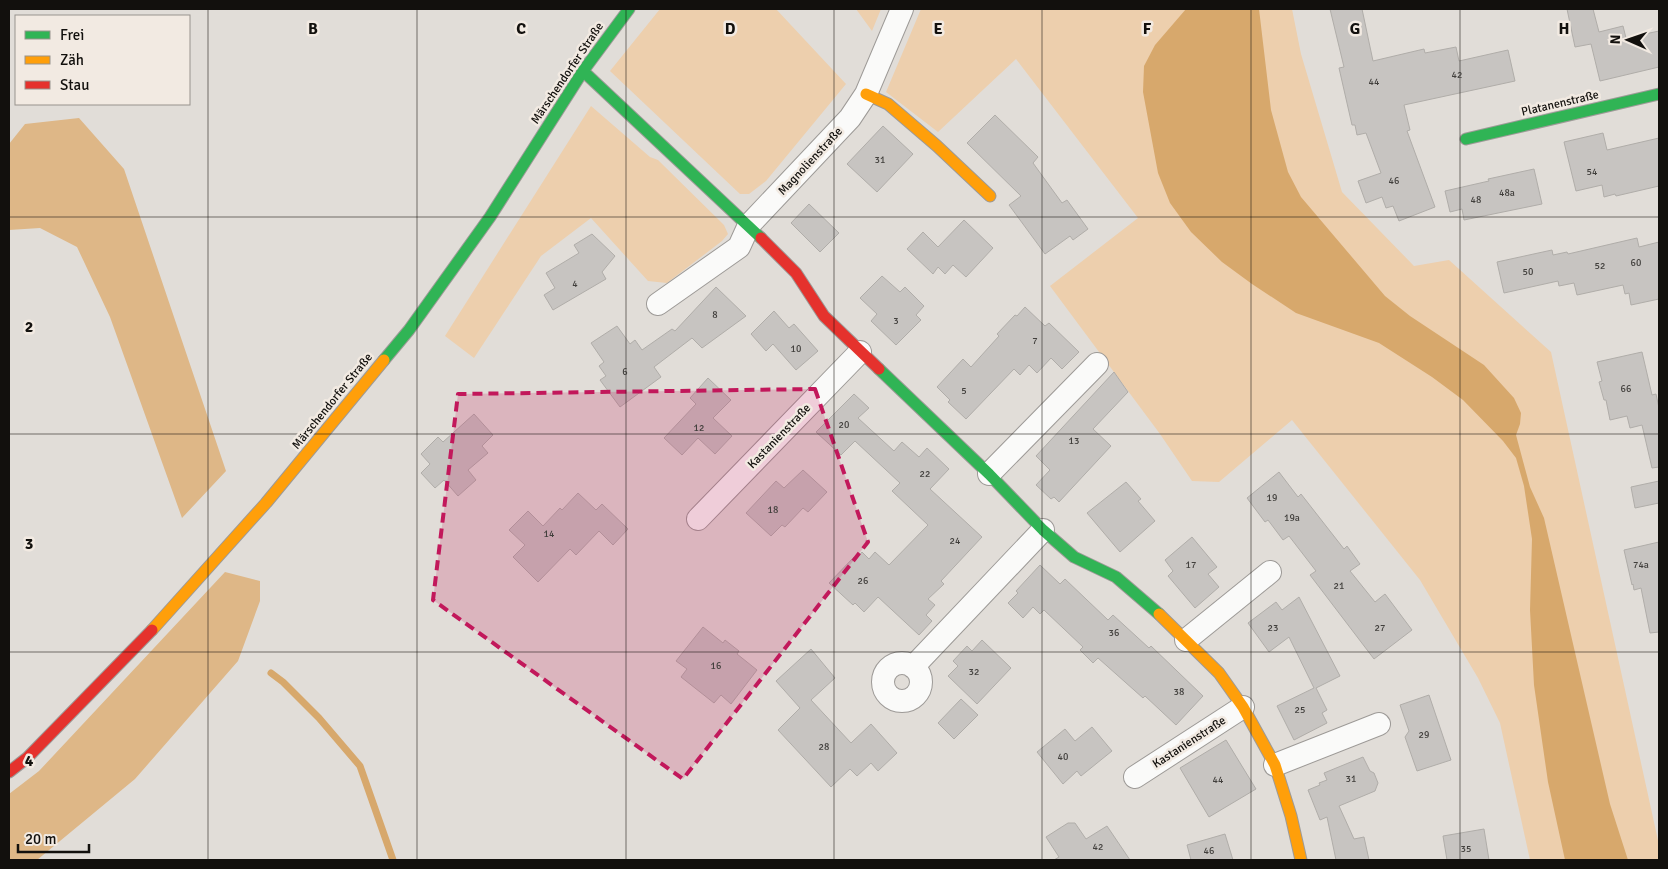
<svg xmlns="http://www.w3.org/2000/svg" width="1668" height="869" viewBox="0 0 1668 869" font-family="Signika,sans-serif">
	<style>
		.green { fill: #edcfad }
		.forest { fill: #deb787 }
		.water { fill: #d7a86c }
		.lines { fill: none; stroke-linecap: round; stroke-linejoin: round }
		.stream { stroke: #d7a86c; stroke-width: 7 }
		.building { fill: #c7c4c1; stroke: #b0ada9 }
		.street-casing { stroke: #9d9a97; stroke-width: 24 }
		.fast-casing { stroke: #9d9a97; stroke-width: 13 }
		.slow-casing { stroke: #9d9a97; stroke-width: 13 }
		.jam-casing { stroke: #9d9a97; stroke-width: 13 }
		.street { stroke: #fafaf9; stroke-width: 22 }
		.fast { stroke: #30b455; stroke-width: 11 }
		.slow { stroke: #ff9f0a; stroke-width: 11 }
		.jam { stroke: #e5322d; stroke-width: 11 }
		.marked { fill: #c2185b; fill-opacity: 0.2; stroke: #c2185b; stroke-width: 4; stroke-dasharray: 10 6; stroke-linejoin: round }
		.grid { fill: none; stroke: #12100d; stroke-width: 1; stroke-opacity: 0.55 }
		.labels { text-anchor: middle; stroke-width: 5; stroke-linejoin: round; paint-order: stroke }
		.number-label { font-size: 10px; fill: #413f3c }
		.street-label { font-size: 12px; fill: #12100d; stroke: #f2eae2 }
		.grid-label { font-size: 16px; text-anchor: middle; font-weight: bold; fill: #12100d; stroke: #f2eae2; stroke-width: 5; stroke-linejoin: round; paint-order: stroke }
	</style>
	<rect width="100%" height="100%" fill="#e1ddd8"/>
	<path class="green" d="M660 9H776L846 84 766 181 749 194H740L610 71Z
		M856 9H881L872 31Z
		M921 9H1292L1301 54 1342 192 1414 266 1449 260 1551 352 1659 845V860H1530L1500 723 1478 678 1420 580 1292 420 1219 482 1192 481 1160 434 1050 286 1138 218 1016 59 938 132 886 92Z
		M591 106 650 157 658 160 724 225 728 234 722 241 667 283 648 281 591 218 541 256 474 358 445 336Z"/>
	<path class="forest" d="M79 118 124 169 226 471 182 518 110 317 77 247 40 228 9 230V144L25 124Z
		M225 572 260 581V601L238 661 135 779 37 860H9V794L39 771Z"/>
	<path class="water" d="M1186 9H1259L1271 110 1288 172 1301 197 1385 296 1410 316 1484 365 1514 398 1521 413 1520 424 1516 435 1530 487 1544 518 1610 804 1628 860H1565L1548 782 1534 685 1530 610 1532 539 1524 486 1516 458 1503 441 1463 400 1432 377 1379 343 1296 313 1252 284 1222 262 1191 232 1170 203 1158 173 1143 92 1144 66 1155 45Z"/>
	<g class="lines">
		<path class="stream" d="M271 673 283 682 319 718 360 766 393 860"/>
	</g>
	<path class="building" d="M1330 9H1362L1373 61 1424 49 1425 53 1456 47 1459 61 1508 50 1515 81 1404 105 1410 130 1407 131 1435 207 1399 221 1393 206 1386 208 1382 197 1366 203 1358 181 1381 173 1366 133 1357 135 1355 125H1352L1339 68 1344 67Z
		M1567 9H1593L1599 32 1623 26 1626 38 1659 31V67L1600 81 1591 44 1575 47Z
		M995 115 1038 157 1033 163 1062 203 1067 200 1088 229 1073 240 1070 236 1045 254 1009 205 1021 196 967 143Z
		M883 126 913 154 877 192 847 164Z
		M1603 133 1607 150 1659 138V186L1616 196 1615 194 1604 197 1602 185 1576 191 1564 142Z
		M1534 169 1542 204 1464 220 1462 209 1450 212 1445 191 1489 181 1488 179Z
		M809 204 839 233 820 252 791 223Z
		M964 220 993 248 966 277 953 265 945 274 938 267 933 274 907 249 923 232 938 247Z
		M592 234 615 256 602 272 606 279 553 310 544 295 555 288 546 273 579 253 574 245Z
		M1637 238 1639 247 1659 242V299L1631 305 1629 293 1625 294 1623 285 1577 295 1574 283 1559 286 1558 281 1504 293 1497 262 1552 250 1553 255 1567 252 1568 254Z
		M882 276 900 292 905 287 924 306 916 315 921 320 896 345 871 321 877 314 860 298Z
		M716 287 746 316 702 348 692 338 654 367 661 377 620 407 600 380 606 376 599 366 604 362 591 343 617 326 630 344 635 340 642 350 672 329 675 331Z
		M1025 307 1045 326 1049 323 1079 352 1062 369 1051 358 1037 373 1029 365 1020 375 1014 369 966 419 948 402 950 400 937 387 963 359 971 367 999 336 997 334 1015 315 1017 316Z
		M774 311 789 328 794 324 818 351 796 370 773 344 766 351 751 334Z
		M1642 352 1652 395 1656 394 1659 408V467L1652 468 1642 425 1630 428 1627 416 1610 420 1606 400H1604L1599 382 1602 381 1597 362Z
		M1114 372 1128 392 1093 429 1111 446 1059 502 1054 497 1051 499 1036 485 1050 470 1036 456Z
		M708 378 731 400 713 418 732 436 715 454 698 438 682 455 664 438 696 404 690 398Z
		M854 394 869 408 858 418 894 451 902 442 919 457 927 448 949 469 930 489 982 537 941 581 944 584 928 599 935 605 926 615 932 621 919 635 878 597 864 612 855 603 853 605 829 583 854 557 856 559 862 552 869 559 875 552 889 565 928 525 892 491 900 483 855 441 841 455 816 432Z
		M474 414 493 435 482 446 488 453 468 470 476 480 458 496 444 480 435 488 421 473 430 464 421 454 438 437 443 442Z
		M803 470 827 492 808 512 803 508 785 527 782 525 771 536 746 513 776 481 784 488Z
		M1279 472 1298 497 1301 494 1344 549 1347 546 1360 564 1350 571 1375 602 1385 594 1412 630 1374 659 1310 575 1316 571 1289 536 1283 540 1268 520 1265 522 1247 498Z
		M1659 481V503L1635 508 1631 487Z
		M1126 482 1141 499 1138 501 1155 521 1120 552 1087 513Z
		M578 493 596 510 602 504 628 529 613 545 599 531 576 555 570 549 538 582 513 557 525 545 509 530 528 511 543 526 560 508 562 510Z
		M1192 537 1217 567 1208 574 1219 587 1195 608 1168 576 1173 571 1165 560Z
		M1659 542V632L1650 633 1641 588 1634 590 1633 584 1632 585 1624 550Z
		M1040 565 1060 584 1065 579 1108 620 1113 615 1149 648 1151 646 1203 696 1176 725 1145 696 1143 698 1098 658 1093 663 1080 650 1083 647 1044 610 1040 614 1033 607 1023 618 1008 603 1018 593 1016 591Z
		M1299 597 1340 676 1316 688 1327 710 1322 713 1327 723 1294 740 1277 706 1314 688 1289 637 1269 652 1248 623 1276 602 1282 610Z
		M703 627 723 643 725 640 739 651 737 654 757 670 731 704 721 695 714 703 681 677 687 669 676 661Z
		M982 640 1011 668 977 704 948 676 958 666 953 661 967 646 972 651Z
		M811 649 835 678 811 700 851 743 871 724 897 753 878 771 871 763 857 776 850 769 831 787 778 730 800 708 776 681Z
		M1429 695 1451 760 1417 771 1405 737 1409 731 1400 705Z
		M961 699 978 715 954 739 938 723Z
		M1092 727 1112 751 1081 776 1077 771 1063 784 1037 752 1065 729 1075 741Z
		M1226 740 1256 789 1209 817 1180 768Z
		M1363 757 1370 771 1374 773 1378 783 1375 791 1339 806 1354 839 1364 837 1369 860H1336L1327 817 1320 820 1308 790 1320 785 1319 783 1327 780 1324 773Z
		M1068 823H1075L1086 839 1107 826 1130 860H1054L1059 857 1046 837Z
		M1484 829 1489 860H1447L1443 836Z
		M1225 834 1233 860H1191L1187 845Z"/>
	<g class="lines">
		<defs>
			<path id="street" d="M658 304 739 247 749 225 850 118 866 94 902 9
				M989 474 1097 364
				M698 519 860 352
				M1186 640 1270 572
				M883 682a19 19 0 1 1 38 0a19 19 0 1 1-38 0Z
				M913 667 1043 530
				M1275 765 1379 724
				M1135 777 1243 707"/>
			<path id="fast" d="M583 71 761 238
				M1466 139 1659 94
				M384 360 409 330 490 217 583 71 629 9
				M879 369 989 474 1043 530 1074 557 1116 577 1159 614"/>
			<path id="slow" d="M866 94 888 104 937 146 990 196
				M1159 614 1219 673 1243 707 1275 765 1291 816 1301 860
				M152 630 266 503 384 360"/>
			<path id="jam" d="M761 238 796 273 824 316 879 369
				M9 772 27 758 152 630"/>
		</defs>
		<use href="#street" class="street-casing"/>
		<use href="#fast" class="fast-casing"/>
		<use href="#slow" class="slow-casing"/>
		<use href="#jam" class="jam-casing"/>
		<use href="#street" class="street"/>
		<use href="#fast" class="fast"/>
		<use href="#slow" class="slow"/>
		<use href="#jam" class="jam"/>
	</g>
	<path class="marked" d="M815 389 868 542 683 779 433 600 458 394Z"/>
	<path class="grid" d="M208 9V860M417 9V860M626 9V860M834 9V860M1042 9V860M1251 9V860M1460 9V860M9 217H1659M9 434H1659M9 652H1659"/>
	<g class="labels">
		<g class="number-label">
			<text x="1457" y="78">42</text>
			<text x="1374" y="85">44</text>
			<text x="880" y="163">31</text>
			<text x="1592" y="175">54</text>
			<text x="1394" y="184">46</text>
			<text x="1507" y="196">48a</text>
			<text x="1476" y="203">48</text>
			<text x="1636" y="266">60</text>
			<text x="1600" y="269">52</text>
			<text x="1528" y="275">50</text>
			<text x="575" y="287">4</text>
			<text x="715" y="318">8</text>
			<text x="896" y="324">3</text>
			<text x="1035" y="344">7</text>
			<text x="796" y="352">10</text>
			<text x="625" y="375">6</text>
			<text x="1626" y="392">66</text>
			<text x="964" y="394">5</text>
			<text x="844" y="428">20</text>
			<text x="699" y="431">12</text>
			<text x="1074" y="444">13</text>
			<text x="925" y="477">22</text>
			<text x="1272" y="501">19</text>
			<text x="773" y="513">18</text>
			<text x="1292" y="521">19a</text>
			<text x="549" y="537">14</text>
			<text x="955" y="544">24</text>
			<text x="1191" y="568">17</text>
			<text x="1641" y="568">74a</text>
			<text x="863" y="584">26</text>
			<text x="1339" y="589">21</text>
			<text x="1273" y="631">23</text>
			<text x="1380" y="631">27</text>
			<text x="1114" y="636">36</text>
			<text x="716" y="669">16</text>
			<text x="974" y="675">32</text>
			<text x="1179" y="695">38</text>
			<text x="1300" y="713">25</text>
			<text x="1424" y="738">29</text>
			<text x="824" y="750">28</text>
			<text x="1063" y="760">40</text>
			<text x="1351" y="782">31</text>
			<text x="1218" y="783">44</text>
			<text x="1098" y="850">42</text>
			<text x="1466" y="852">35</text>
			<text x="1209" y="854">46</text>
		</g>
		<g class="street-label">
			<text transform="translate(567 73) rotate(-56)" y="4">Märschendorfer Straße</text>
			<text transform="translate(1560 103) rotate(-13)" y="4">Platanenstraße</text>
			<text transform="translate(810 161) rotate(-47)" y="4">Magnolienstraße</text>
			<text transform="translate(332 401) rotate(-51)" y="4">Märschendorfer Straße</text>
			<text transform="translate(779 436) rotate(-46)" y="4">Kastanienstraße</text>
			<text transform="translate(1189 742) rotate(-33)" y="4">Kastanienstraße</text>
		</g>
	</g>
	<g class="grid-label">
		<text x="313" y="34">B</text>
		<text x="521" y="34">C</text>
		<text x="730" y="34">D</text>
		<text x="938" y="34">E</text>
		<text x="1147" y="34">F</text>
		<text x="1355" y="34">G</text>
		<text x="1564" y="34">H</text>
		<text x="29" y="332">2</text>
		<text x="29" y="549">3</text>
		<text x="29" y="766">4</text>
	</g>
	<rect width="1668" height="869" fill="none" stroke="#12100d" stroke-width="20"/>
	<rect x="15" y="15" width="175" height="90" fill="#f2eae2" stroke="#98938d"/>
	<rect x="25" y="31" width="25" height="8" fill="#30b455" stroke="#98938d"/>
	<text x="60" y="40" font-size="15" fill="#12100d">Frei</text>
	<rect x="25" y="56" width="25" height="8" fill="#ff9f0a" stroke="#98938d"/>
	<text x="60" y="65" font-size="15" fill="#12100d">Zäh</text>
	<rect x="25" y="81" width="25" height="8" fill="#e5322d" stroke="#98938d"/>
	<text x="60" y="90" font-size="15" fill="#12100d">Stau</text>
	<g transform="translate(1628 40) rotate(272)" stroke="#f2eae2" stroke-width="4" paint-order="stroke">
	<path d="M0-4L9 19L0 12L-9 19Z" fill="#12100d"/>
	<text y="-8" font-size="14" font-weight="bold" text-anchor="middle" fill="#12100d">N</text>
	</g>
	<path d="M18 844v8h71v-8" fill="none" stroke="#12100d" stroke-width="2.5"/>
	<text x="25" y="844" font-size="15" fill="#12100d" stroke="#f2eae2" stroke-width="4" paint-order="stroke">20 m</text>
</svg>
